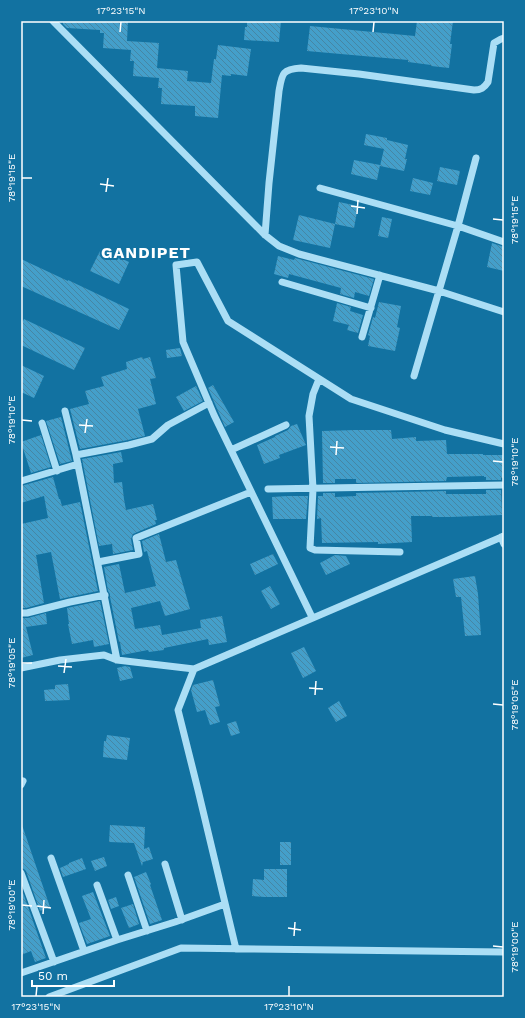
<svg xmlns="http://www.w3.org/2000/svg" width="525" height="1018" viewBox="0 0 525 1018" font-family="'Work Sans',sans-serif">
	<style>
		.building { fill: url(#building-back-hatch) }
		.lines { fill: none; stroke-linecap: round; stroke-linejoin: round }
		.minor { stroke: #abdef5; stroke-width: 7 }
		.ticks { fill: none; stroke: #fff; stroke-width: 1.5 }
		.labels { text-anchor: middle; stroke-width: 4; stroke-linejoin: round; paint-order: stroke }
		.district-label { font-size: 16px; font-weight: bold; letter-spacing: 1px; fill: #fff; stroke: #1272a1 }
		.neatline { fill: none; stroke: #fff; stroke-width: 1.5 }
		.ticks-label { font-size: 10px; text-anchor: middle; fill: #fff }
	</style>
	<defs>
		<pattern id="building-back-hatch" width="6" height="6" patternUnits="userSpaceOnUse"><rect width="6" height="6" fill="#449fca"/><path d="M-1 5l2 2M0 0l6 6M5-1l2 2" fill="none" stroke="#4686a4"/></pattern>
	</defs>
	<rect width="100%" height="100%" fill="#1272a1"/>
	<path class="building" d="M63 21H128L127 41 159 43 157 68 188 71 187 81 211 83 214 59H216L218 45 251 49 247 76 231 74V76L222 75 218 118 195 116V106L161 104 162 88H158L159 78 133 76 134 61H130L131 50 103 48 104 33H100V30L67 28 63 24Z
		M247 21H281L279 42 244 40 245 27H247Z
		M417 21H453L450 44H452L449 68 431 66V65L408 62V60L307 51 310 26 415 36Z
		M366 134 387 138V140L408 145 405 159H407L404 171 380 166 384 149 364 145Z
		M354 160 380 165 377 180 351 174Z
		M440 167 460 171 457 185 437 181Z
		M413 178 433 183 430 195 410 191Z
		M339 202 358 206 354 228 335 224Z
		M299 215 335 224 330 248 293 240Z
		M382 217 392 219 388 238 378 236Z
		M492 243 504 247V271L487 267Z
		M101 249 129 262 119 284 90 271Z
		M278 256 294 260 295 258 374 279 369 296 355 292 354 298 340 294 341 288 289 274 288 278 274 274Z
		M21 259 68 281V280L129 309 119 330 21 286Z
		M379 302 401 306 397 327 400 328 395 351 368 346 370 336 368 335 373 317 375 318Z
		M337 303 351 307 350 311 363 315 358 333 347 330 349 325 333 321Z
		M24 319 85 348 74 370 21 345V325Z
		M180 348 182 356 167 358 166 350Z
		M142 357 143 359 150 357 156 378 150 379 156 404 138 409 145 436 128 440 80 449 70 409 89 404 85 391 104 386 101 377 127 369 126 362Z
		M21 365 44 376 34 398 21 392Z
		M213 385 234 422 225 427 208 388Z
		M196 386 203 401 184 411 176 397Z
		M61 417 72 461 60 464 46 421Z
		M297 424 306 445 279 455 280 458 264 464 257 445 275 437V436L288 430 291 426Z
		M355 430H391L392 439 416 437V441L446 440 447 454H483V455H504V478H501V480H486V477H484V476L447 477 446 481 356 483V479H335V483H323L322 431Z
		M41 435 51 467 31 473 21 442Z
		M121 452 123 462 113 464 114 483 122 482 124 499 126 510 153 504 157 520H155L156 524 133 534 131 539 133 550 113 554 112 544 99 546 82 459Z
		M53 477 59 499H60L62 506 80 502 98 591 60 599 51 552 36 555 44 603 26 608H21V524L48 518 44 496 21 503V486Z
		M486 490H501L502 515 451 517H432V516H411L412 542 378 544V542L322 543 321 518 317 519 318 496H323V493H335V497L356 496V493L446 491V494H486Z
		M287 496H308L306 519H273L272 497Z
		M159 534 166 562 176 560 190 609 165 616 160 601 131 608 135 629 160 625 162 635 201 628 200 620 222 616 227 642 209 645 208 639 164 648V650L149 652 148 650 122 655 120 642H119L110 597V594L108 591 104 567 119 564 125 593 156 586 147 551 144 552 142 541Z
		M273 554 278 564 255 575 250 564Z
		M335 555 346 556 350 564 326 575 320 563Z
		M475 576 478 594 481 635 465 636 461 597H456L453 579Z
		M270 586 280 604 271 609 261 591Z
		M100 601 109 644 94 647 93 640 72 644 68 624H69L67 608Z
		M46 613 47 624 26 627 33 655 21 658V618H28Z
		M304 647 316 671 303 678 291 653Z
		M125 666 130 667 133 678 120 681 117 668Z
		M213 680 220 706 215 707 220 722 210 725 205 710 197 712 191 690 193 685Z
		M68 684 70 700 45 701 44 690 55 689V685Z
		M339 701 347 716 336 722 328 708Z
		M236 721 240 733 231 736 227 724Z
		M107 735 130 738 127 760 103 757 104 741H106Z
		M21 825H22L50 907 40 911 26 871 24 869 21 868Z
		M110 825 145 827 144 849 149 847 153 859 143 862 142 866 134 843 109 842Z
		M280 842H291V865H280Z
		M104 857 107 866 95 871 91 861Z
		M82 858 86 869 63 877 60 868 69 864V863Z
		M264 869H287V897H265L252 896 253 879 264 880Z
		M146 872 151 884 150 885 162 920 150 924 134 877Z
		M21 887 46 958 35 962 31 951 21 955Z
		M93 892 110 936 87 944 79 923 91 919 82 896Z
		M116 897 119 906 111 909 108 900Z
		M133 904 139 924 129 928 121 908Z"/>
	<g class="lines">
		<path class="minor" d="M53 21 265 235 279 246 299 254 439 291 504 312
			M320 188 458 226 504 242
			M265 235 269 183 279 91C282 74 282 69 301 68L359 74 474 90C481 90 484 88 488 82L494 43 501 39 504 38
			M282 282 371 308
			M362 337 380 275
			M414 376 458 226 476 158
			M319 379 313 394 309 416 313 489 310 548 315 550 400 552
			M65 411 76 455
			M42 423 57 471
			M231 450 286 425
			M21 481 78 464
			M268 489 504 485
			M501 537 504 544
			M98 562 139 554 136 538 251 492
			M21 613H27L70 602 105 595
			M312 617 214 415 183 342 176 265 197 262 228 321 351 399 445 430 504 444
			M117 660 76 455 129 445 152 439 168 425 209 403
			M21 668 60 660 104 655 117 660 194 669
			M21 785 23 781
			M51 858 84 951
			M165 864 182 920
			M21 873 54 962
			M128 875 147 931
			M97 885 117 940
			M236 949 198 790 178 710 194 669 504 536
			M21 973 117 940 175 922 225 904
			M49 997 181 948 504 952"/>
	</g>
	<path class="ticks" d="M120 32 121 22M373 32 374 22M22 178H32M100 184 114 186M106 192 108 178M351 206 365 208M357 214 358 200M493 219 503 220M22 420 32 421M79 425 93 426M85 433 87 419M330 447 344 448M336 455 337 441M493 461 503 462M22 663H32M58 666 72 667M64 673 66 659M309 688 323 689M315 695 316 681M493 704 503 705M22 905 32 906M37 906 51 908M43 914 44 900M288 928 301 930M294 936 295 922M493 946 503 947M36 996 37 986M289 996V986"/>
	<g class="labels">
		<g class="district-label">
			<text x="146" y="258">GANDIPET</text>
		</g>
	</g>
	<rect width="525" height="1018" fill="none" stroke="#1272a1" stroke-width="44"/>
	<path d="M32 980v6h82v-6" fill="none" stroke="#ffffff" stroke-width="2"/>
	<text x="38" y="980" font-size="12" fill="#ffffff" stroke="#1272a1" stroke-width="3" paint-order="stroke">50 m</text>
	<rect x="22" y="22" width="481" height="974" class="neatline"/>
	<g class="ticks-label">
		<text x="121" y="14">17°23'15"N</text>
		<text x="374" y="14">17°23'10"N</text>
		<text transform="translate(11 178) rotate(-90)" y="4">78°19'15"E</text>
		<text transform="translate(514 220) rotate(-90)" y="4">78°19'15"E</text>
		<text transform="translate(11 420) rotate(-90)" y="4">78°19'10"E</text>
		<text transform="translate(514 462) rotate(-90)" y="4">78°19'10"E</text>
		<text transform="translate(11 663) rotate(-90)" y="4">78°19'05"E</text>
		<text transform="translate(514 705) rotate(-90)" y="4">78°19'05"E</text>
		<text transform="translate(11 905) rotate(-90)" y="4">78°19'00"E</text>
		<text transform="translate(514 947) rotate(-90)" y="4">78°19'00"E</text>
		<text x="36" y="1010">17°23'15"N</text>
		<text x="289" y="1010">17°23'10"N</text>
	</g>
</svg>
